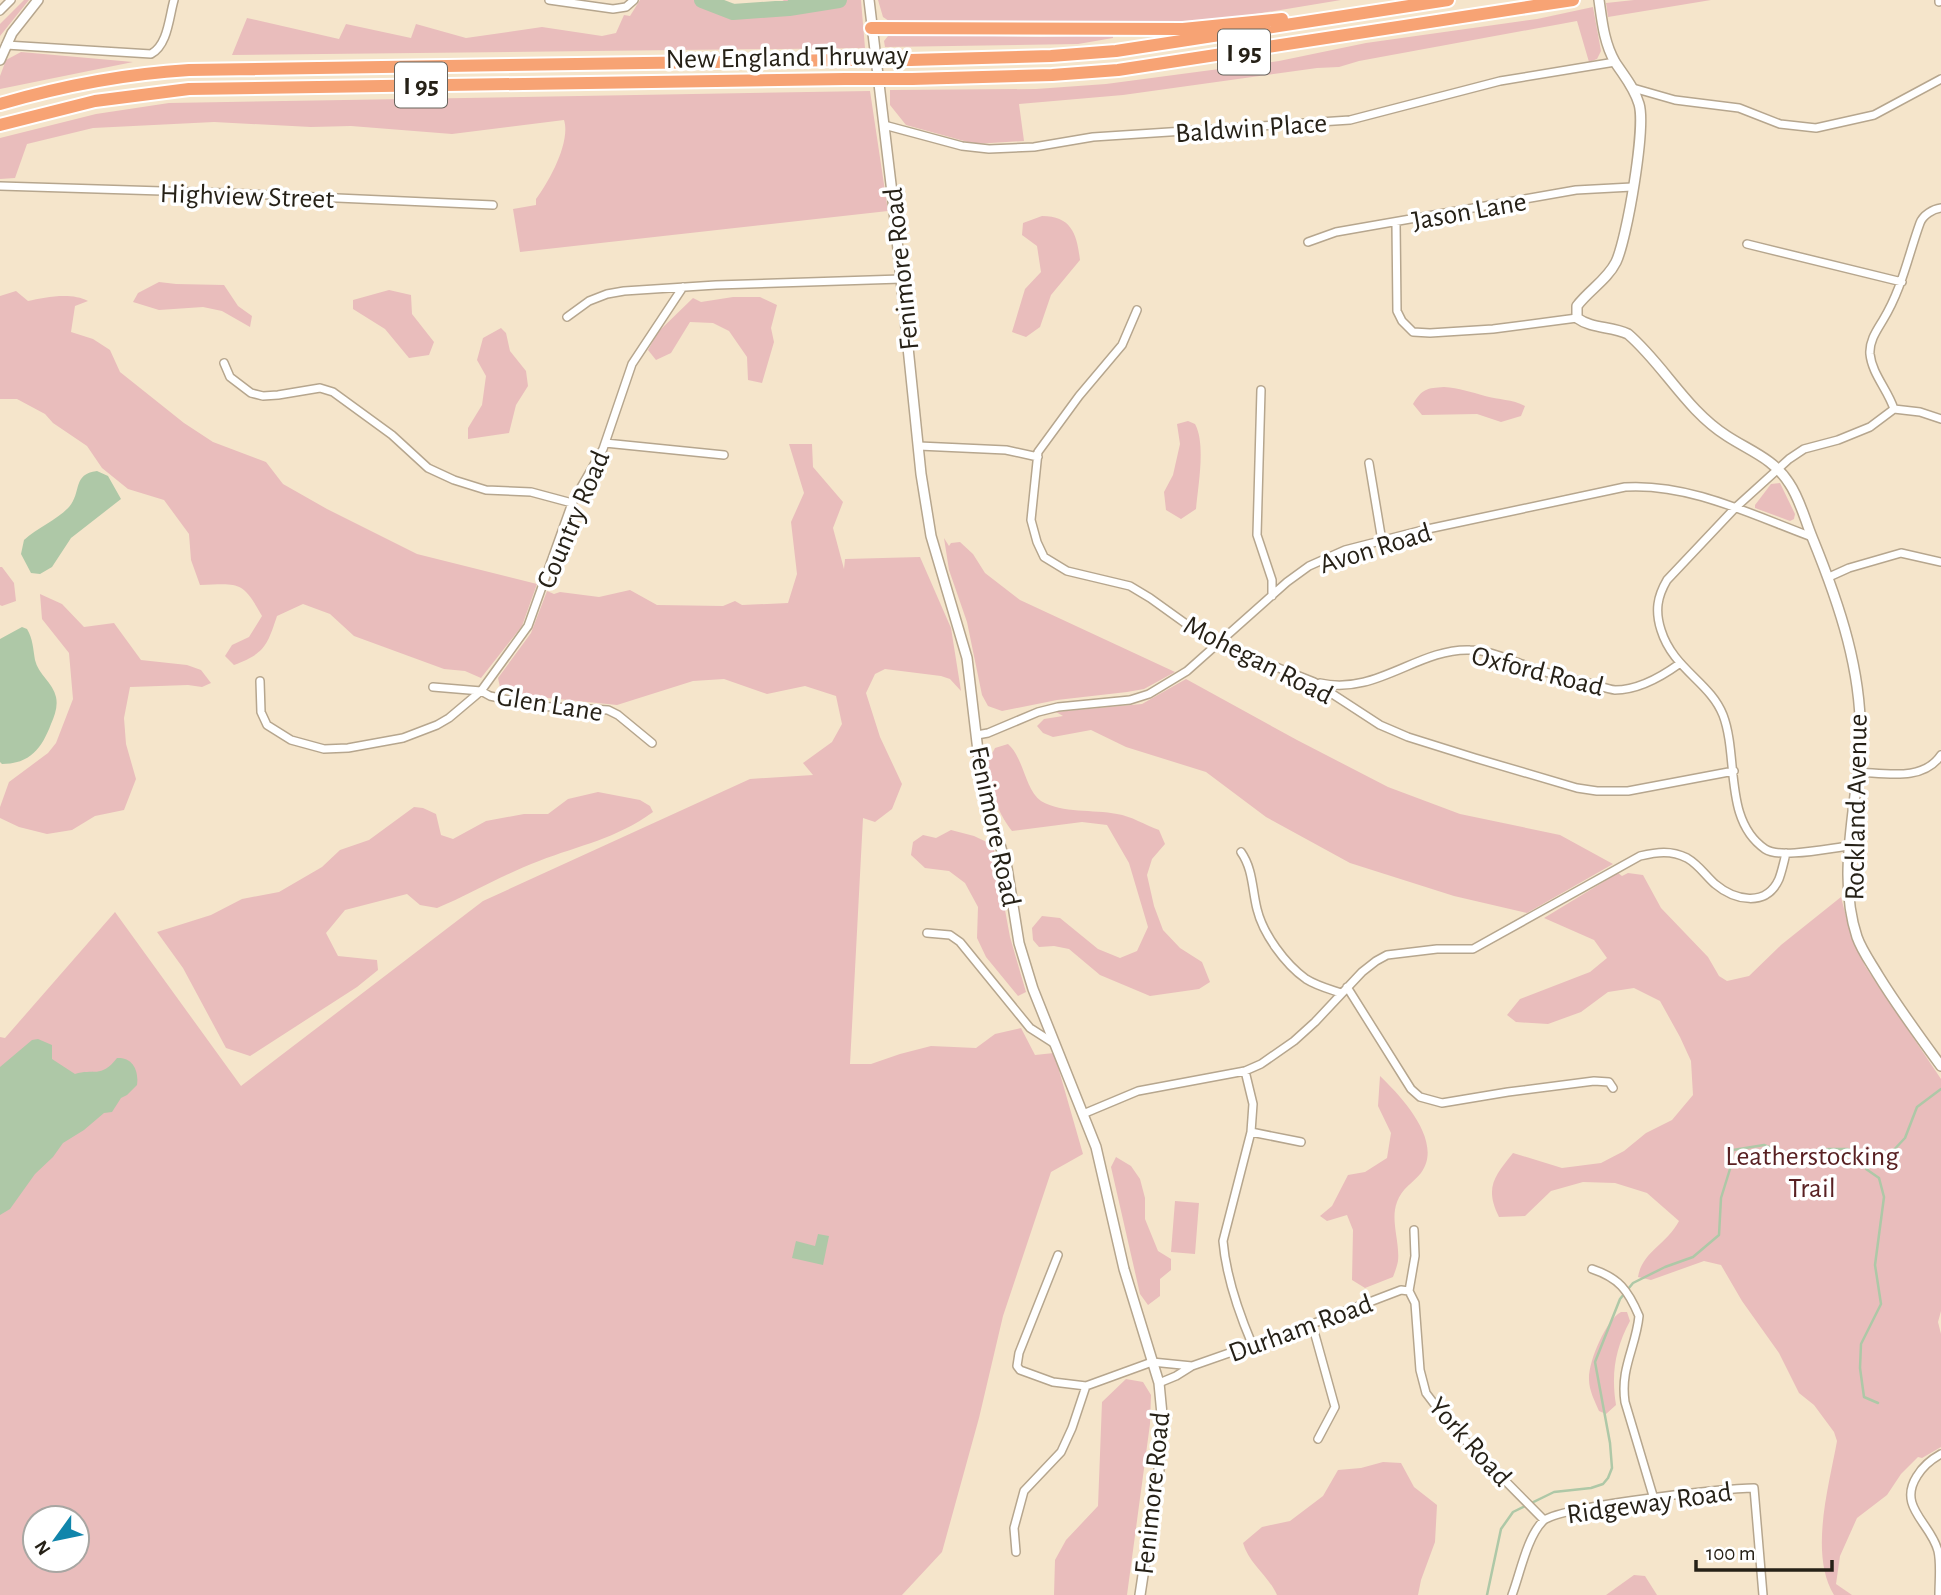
<svg xmlns="http://www.w3.org/2000/svg" width="1941" height="1595" viewBox="0 0 1941 1595" font-family="'Alegreya Sans',sans-serif">
	<style>
		.green { fill: #e9bdbc; fill-rule: evenodd }
		.water { fill: #aec8a7 }
		.lines { fill: none; stroke-linecap: round; stroke-linejoin: round }
		.stream { stroke: #aec8a7; stroke-width: 2.5 }
		.river { stroke: #aec8a7; stroke-width: 16 }
		.minor-casing { stroke: #b6a68e; stroke-width: 10 }
		.tertiary-casing { stroke: #b6a68e; stroke-width: 12 }
		.motorway-casing { stroke: #fff; stroke-width: 16 }
		.minor { stroke: #fff; stroke-width: 7 }
		.tertiary { stroke: #fff; stroke-width: 9 }
		.motorway { stroke: #f7a374; stroke-width: 12 }
		.motorway-bridge-casing { stroke: #fff; stroke-width: 16; stroke-linecap: butt }
		.motorway-bridge { stroke: #f7a374; stroke-width: 12 }
		.labels { text-anchor: middle; stroke-width: 7; stroke-linejoin: round; paint-order: stroke }
		.shield { fill: #fff; stroke: #67645d; stroke-width: 2 }
		.shield-label { font-size: 26px; font-weight: bold; fill: #262117 }
		.street-label { font-size: 28px; fill: #262117; stroke: #fff }
		.park-label { font-size: 28px; fill: #592123; stroke: #fff }
	</style>
	<rect width="100%" height="100%" fill="#f5e5cb"/>
	<path class="green" d="M24 0H29L0 36V24Z
		M640 0H718L738 7 774 6 784 0H861L865 48 232 55 247 18 339 39 346 24 411 38 416 24 466 38 542 27 602 36 616 33 624 15 630 16Z
		M878 0H1341L1219 20 1104 23 889 21 883 17Z
		M1634 0H1711L1608 17 1606 3Z
		M1593 7 1601 51 1597 59 1589 62 1577 21 1359 61 1339 67 1317 68 1123 95 1019 104 1024 141 975 144 906 125 890 105V90L1036 89 1106 84 1279 61 1366 43 1537 19Z
		M893 34 1041 37 1113 35V38L1078 44 885 47 884 41 888 36Z
		M21 52 133 62 0 89V76L6 60Z
		M870 91 888 211 520 252 513 209 536 205V199C549 182 571 142 564 120L452 134 351 126 311 127 214 122 93 128 27 144 15 178 0 179V138L96 114 169 103Z
		M1042 216C1072 216 1077 235 1080 260L1051 295 1040 327 1026 337 1012 332 1025 289 1041 272 1037 246 1022 235 1023 223Z
		M159 282 176 284 224 285 238 306 252 316 250 327 222 311 203 307 159 310 133 302 138 293Z
		M389 290 411 295 412 314 434 342 429 355 409 358 385 329 353 309V300Z
		M16 291 28 301C45 297 72 292 88 301L75 306 71 332 93 339 110 350 120 372 184 423 213 442 266 462 283 484 327 509 417 554 537 584 522 626 481 678 465 671 444 669 354 636 330 614 303 604 277 616C267 646 265 653 234 665L225 656 232 645 249 637 262 616C242 580 239 584 200 585L191 560 189 534 164 500 128 489 102 468 87 446 53 423 45 414 17 399H0V296Z
		M733 297H760L777 305 771 328 774 342 762 383 748 380 747 357 729 331 713 323 690 322 671 353 656 360 648 350 658 332 693 298 701 302Z
		M501 328 506 333 510 351 526 371 528 386 516 405 509 433 468 439V428L482 405 486 376 477 360 483 338Z
		M1444 387C1459 388 1471 392 1485 396 1499 400 1512 399 1525 406L1521 416 1501 422 1477 414 1422 415 1413 404C1422 389 1427 388 1444 387Z
		M1188 421 1195 424C1206 444 1198 486 1196 509L1181 519 1166 510 1164 492 1173 475 1180 444 1177 424Z
		M789 444H812L813 467 843 502 833 528 844 569 845 559 920 557 951 628 961 691 950 679 941 676 885 669 875 674 866 693 880 737 902 784 892 809 875 822 863 818 850 1064H871L900 1054 931 1046 976 1048 995 1034 1021 1028 1035 1055 1054 1053 1083 1154 1051 1172 1003 1316 979 1418 942 1552 902 1595H0V1037L5 1038 115 912 241 1086 483 901 750 779 813 775 803 763 832 742 842 724 836 696 805 686 767 694 724 679 693 681 617 705 509 694 501 692 498 678 531 633 547 591 554 594 560 592 599 597 630 590 657 605 723 606 735 601 742 605 788 603 797 574 791 522 804 493ZM35 1518H77V1560H35Z
		M1780 483 1795 514 1794 519 1790 521 1755 508V505L1771 484Z
		M944 538 949 546 951 543 960 542 973 554 985 573 1020 600 1175 672 1144 689 1127 692 1057 700 1002 711 988 706 982 695 967 622 949 570Z
		M0 567H2L14 583 16 601 2 606 0 605Z
		M40 594 62 604 84 627 114 623 141 660 187 665 201 670 211 683 202 687 188 685 130 687 124 718 126 744 136 779 124 810 95 816 72 830 47 834 19 827 0 818V807L9 782 48 753 56 743 73 699 69 653 42 619Z
		M1186 679 1297 740 1388 787 1460 814 1560 835 1613 864 1527 913 1454 896 1350 863 1266 817 1206 772 1126 747 1091 730 1053 737 1043 733 1037 726 1044 719 1063 716 1056 712 1142 704Z
		M1008 744C1024 758 1025 790 1041 801 1063 814 1093 809 1117 814 1131 816 1145 825 1159 830L1165 844 1152 859 1147 875 1154 906 1163 930 1180 948 1202 962 1210 982 1199 989 1150 996 1100 975 1069 949 1054 946 1039 947 1033 940 1032 928 1042 916 1060 918 1098 949 1120 958 1137 951 1148 927 1129 863 1107 825 1082 822 1012 831C1000 817 985 782 988 763 988 759 993 752 995 748Z
		M598 792 640 800 650 806 653 812C616 839 580 845 539 861 504 874 471 894 437 908L420 905 407 894 345 910 326 933 338 956 377 960 378 970 357 987 250 1056 226 1048 183 968 157 932 211 915 242 899 279 892 322 867 340 850 369 840 414 807 423 808 436 814 441 835 453 839 486 821 524 814H548L568 799Z
		M951 830 974 836 993 845 1010 937 1026 992 1018 996 986 957 977 938 978 907 965 883 949 871 925 868 911 855 913 842 923 835 936 838Z
		M1618 873 1622 876 1628 873 1643 875 1661 908 1708 957 1719 976 1727 981 1749 976 1781 945 1841 897 1850 932 1865 966 1941 1079V1311L1938 1322 1941 1334V1447L1922 1458 1918 1457 1901 1474 1887 1495 1857 1518 1840 1556 1836 1584 1852 1595H1834C1809 1554 1829 1486 1837 1441L1834 1432 1814 1405 1799 1393 1779 1353 1742 1301 1721 1265 1704 1261 1651 1280 1638 1277C1642 1252 1666 1245 1679 1221L1647 1193 1615 1183 1583 1182 1551 1191 1525 1216 1499 1217C1484 1187 1495 1176 1513 1153L1562 1168 1601 1163 1624 1151 1646 1133 1672 1120 1693 1095 1691 1061 1680 1037 1660 1001 1634 988 1608 992 1581 1012 1548 1024 1516 1022 1507 1015 1520 999 1590 972 1607 958 1594 940 1544 918Z
		M1380 1076C1402 1097 1444 1142 1421 1173 1413 1183 1402 1188 1397 1202 1390 1220 1400 1242 1398 1261 1397 1266 1395 1272 1393 1277L1365 1288 1352 1280 1353 1230 1347 1215 1327 1221 1320 1216 1332 1206 1348 1175 1365 1172 1387 1158 1391 1133 1378 1106Z
		M1116 1157 1131 1166 1140 1179 1145 1198V1219L1158 1251 1171 1259V1270L1160 1279V1296L1148 1305 1140 1294 1111 1167Z
		M1175 1201 1199 1203 1195 1254 1171 1252Z
		M1621 1312H1627L1630 1321C1615 1349 1611 1374 1616 1405L1606 1414 1599 1411C1595 1402 1589 1390 1589 1380 1588 1362 1606 1320 1621 1312Z
		M1126 1379 1143 1382 1151 1395 1150 1424 1127 1595H1054L1055 1560 1066 1540 1098 1506 1102 1402Z
		M1383 1462 1401 1463 1414 1487 1437 1505 1435 1542 1421 1580 1418 1595H1277C1268 1575 1249 1564 1243 1543L1262 1527 1290 1521 1323 1496 1338 1470 1361 1468Z
		M1634 1575 1645 1576 1657 1595H1606Z"/>
	<path class="water" d="M97 471 108 476 121 499 71 538 52 567 40 574 31 573 21 554 24 540C37 528 57 520 69 507 82 492 72 474 97 471Z
		M22 627 27 629C33 639 33 649 35 660 38 674 53 683 56 697 58 706 55 715 51 724 42 748 30 764 2 764L0 762V639Z
		M38 1039 52 1045V1059L75 1074C93 1068 101 1079 117 1058 133 1057 139 1071 137 1085L127 1095 121 1098 112 1112 104 1113 84 1130 63 1143 53 1157 35 1174 10 1209 0 1215V1067L32 1040Z
		M818 1234 829 1236 823 1265 792 1258 796 1241 815 1246Z"/>
	<g class="lines">
		<path class="stream" d="M1865 1156 1866 1169 1879 1178 1884 1197 1875 1265 1881 1304 1861 1344 1860 1368 1864 1397 1878 1403
			M1487 1595 1501 1529 1513 1512 1554 1492 1591 1488 1603 1484 1608 1478 1612 1468 1610 1443 1595 1362 1620 1299 1633 1283 1665 1267 1693 1257 1719 1235 1721 1198 1730 1169 1733 1150 1764 1145 1787 1154 1811 1157 1827 1149H1847L1865 1156 1890 1154 1905 1138 1917 1107 1941 1089"/>
		<path class="river" d="M702 0 733 12 789 8 839 0"/>
		<defs>
			<path id="minor" d="M549 0 613 9 626 7 634 0
				M1939 2V0
				M0 11 11 0
				M6 45 151 54C168 45 169 17 174 0
				M1633 88 1675 100 1739 108 1780 124 1816 128 1874 115 1941 79
				M884 125 962 146 989 149 1034 147 1093 137 1350 120 1500 81 1615 62
				M0 186 227 193 493 205
				M1396 223 1397 311 1402 321 1413 332 1430 333 1493 329 1577 318
				M1308 242 1336 232 1576 190 1632 187
				M1747 244 1902 282
				M1137 310 1122 345 1079 396 1038 452 1031 520 1037 542 1044 557 1067 571 1130 586 1150 598 1189 626 1266 663 1314 682 1380 725 1408 737 1475 758 1577 788 1597 791H1628L1734 771
				M567 317 589 301 607 294 624 291 716 285 901 279
				M224 363 230 377 251 393 263 396 278 395 320 388 333 392 392 435 428 468 454 480 486 490 531 492 572 503
				M1261 390 1257 535 1272 580V596
				M1894 409C1888 390 1872 374 1870 354 1869 341 1877 330 1883 320 1902 289 1908 256 1920 223 1923 215 1933 209 1941 208
				M605 443 724 455
				M919 446 1006 450 1038 457
				M1369 463 1382 541
				M1829 577 1849 568 1901 553 1941 562
				M260 681 261 712 267 725 291 740 324 749 348 748 403 738 437 725 449 718 481 691 528 626 572 503 603 449 632 364 683 287
				M1320 683C1376 696 1418 648 1470 650 1488 650 1505 658 1522 664 1544 673 1566 678 1589 683 1597 685 1607 689 1615 690 1639 690 1661 677 1679 664
				M433 687 481 691 490 696 535 706 608 710 618 715 652 743
				M977 735 988 733 1038 712 1058 707 1130 700 1149 694 1187 671 1287 582 1309 566 1345 550 1423 530 1625 487C1690 483 1752 515 1812 537
				M1857 772C1885 773 1923 782 1941 755
				M1849 846C1830 848 1780 859 1765 849 1723 820 1739 757 1723 715 1710 682 1673 669 1661 630 1655 611 1657 597 1667 580L1735 508 1789 459 1804 449 1838 440 1870 427 1894 409 1920 412 1941 419
				M1241 852C1253 869 1252 889 1257 909 1263 934 1285 964 1306 979 1317 986 1329 989 1341 993
				M927 933 950 935 960 942 1030 1028 1055 1044
				M1347 987 1411 1089 1420 1097 1442 1103 1508 1092 1594 1081 1609 1082 1613 1088
				M1245 1071 1253 1104 1251 1132 1223 1241C1226 1276 1238 1311 1252 1344
				M1083 1114 1138 1091 1245 1071 1261 1064 1294 1041 1315 1022 1362 972 1376 961 1387 955 1437 949H1473L1640 856C1657 852 1671 850 1687 858 1699 865 1705 875 1715 884 1734 900 1766 908 1779 879 1782 871 1784 862 1786 853
				M1251 1132 1301 1142
				M1414 1230 1415 1256 1409 1291 1415 1303 1420 1370 1426 1393 1451 1426 1544 1520
				M1058 1255 1019 1353 1017 1366 1020 1370 1053 1382 1086 1386 1152 1362 1192 1366
				M1592 1269C1619 1278 1628 1290 1639 1316 1636 1347 1620 1368 1625 1402L1654 1499
				M1312 1324 1335 1407 1318 1439
				M1159 1383 1176 1376 1192 1366 1312 1324 1401 1290 1409 1291
				M1016 1552 1014 1528 1024 1491 1061 1452 1072 1428 1086 1386
				M1512 1595C1520 1574 1527 1537 1543 1521 1560 1506 1724 1488 1754 1488L1763 1595
				M1939 1595C1939 1581 1941 1564 1938 1551 1931 1523 1897 1507 1917 1476 1923 1466 1930 1460 1941 1454"/>
			<path id="tertiary" d="M869 0 893 201 921 474 931 536 967 658 982 785 1007 868 1019 943 1033 989 1096 1147 1124 1269 1159 1383 1163 1425 1160 1463 1140 1595
				M1599 0C1602 21 1604 43 1615 62 1624 76 1634 87 1639 104 1646 127 1627 239 1616 262 1607 280 1589 290 1577 306V318C1592 329 1611 326 1628 334 1664 365 1686 410 1727 436 1750 451 1774 459 1789 483 1800 499 1805 520 1812 537 1839 603 1864 675 1860 748 1856 810 1837 877 1857 937 1862 951 1871 963 1878 975 1897 1006 1919 1036 1941 1066
				M0 60 12 33 38 0"/>
			<path id="motorway" d="M871 28 1183 29 1282 19
				M910 60 1051 56 1116 51 1448 0
				M912 79 1052 75 1118 70 1573 0
				M0 104C62 86 124 74 189 70L842 60
				M0 125 95 101 189 89 845 79"/>
		</defs>
		<use href="#minor" class="minor-casing"/>
		<use href="#tertiary" class="tertiary-casing"/>
		<use href="#motorway" class="motorway-casing"/>
		<use href="#minor" class="minor"/>
		<use href="#tertiary" class="tertiary"/>
		<use href="#motorway" class="motorway"/>
		<defs>
			<path id="motorway-bridge" d="M842 60H910
				M845 79H912"/>
		</defs>
		<use href="#motorway-bridge" class="motorway-bridge-casing"/>
		<use href="#motorway-bridge" class="motorway-bridge"/>
	</g>
	<g class="labels">
		<g class="shield">
			<rect x="1218" y="29.5" width="52" height="45" rx="5"/>
			<rect x="395" y="62.5" width="52" height="45" rx="5"/>
		</g>
		<g class="shield-label">
			<text x="1244" y="61">I 95</text>
			<text x="421" y="94">I 95</text>
		</g>
		<g class="street-label">
			<text transform="translate(787 56) rotate(-1)" y="10">New England Thruway</text>
			<text transform="translate(1251 127) rotate(-4)" y="10">Baldwin Place</text>
			<text transform="translate(247 195) rotate(2)" y="10">Highview Street</text>
			<text transform="translate(1469 210) rotate(-10)" y="10">Jason Lane</text>
			<text transform="translate(900 269) rotate(-96)" y="10">Fenimore Road</text>
			<text transform="translate(572 519) rotate(-67)" y="10">Country Road</text>
			<text transform="translate(1375 547) rotate(-17)" y="10">Avon Road</text>
			<text transform="translate(1259 659) rotate(27)" y="10">Mohegan Road</text>
			<text transform="translate(1538 670) rotate(14)" y="10">Oxford Road</text>
			<text transform="translate(550 703) rotate(9)" y="10">Glen Lane</text>
			<text transform="translate(1855 807) rotate(-89)" y="10">Rockland Avenue</text>
			<text transform="translate(996 826) rotate(78)" y="10">Fenimore Road</text>
			<text transform="translate(1300 1327) rotate(-20)" y="10">Durham Road</text>
			<text transform="translate(1471 1441) rotate(48)" y="10">York Road</text>
			<text transform="translate(1151 1493) rotate(-84)" y="10">Fenimore Road</text>
			<text transform="translate(1649 1502) rotate(-8)" y="10">Ridgeway Road</text>
		</g>
		<g class="park-label">
			<text x="1812" y="1165">Leatherstocking<tspan x="1812" dy="32">Trail</tspan></text>
		</g>
	</g>
	<g transform="translate(56 1539) rotate(237)"><circle r="33" fill="#ffffff" stroke="#a8a6a2" stroke-width="2"/>
	<path d="M0-5L12 26L0 18L-12 26Z" fill="#1085ab"/>
	<text y="-10" font-size="19" font-weight="bold" text-anchor="middle" fill="#262117">N</text>
	</g>
	<path d="M1696 1560v10h136v-10" fill="none" stroke="#262117" stroke-width="3.5"/>
	<text x="1706" y="1560" font-size="21" fill="#262117" stroke="#ffffff" stroke-width="5" paint-order="stroke">100 m</text>
</svg>
